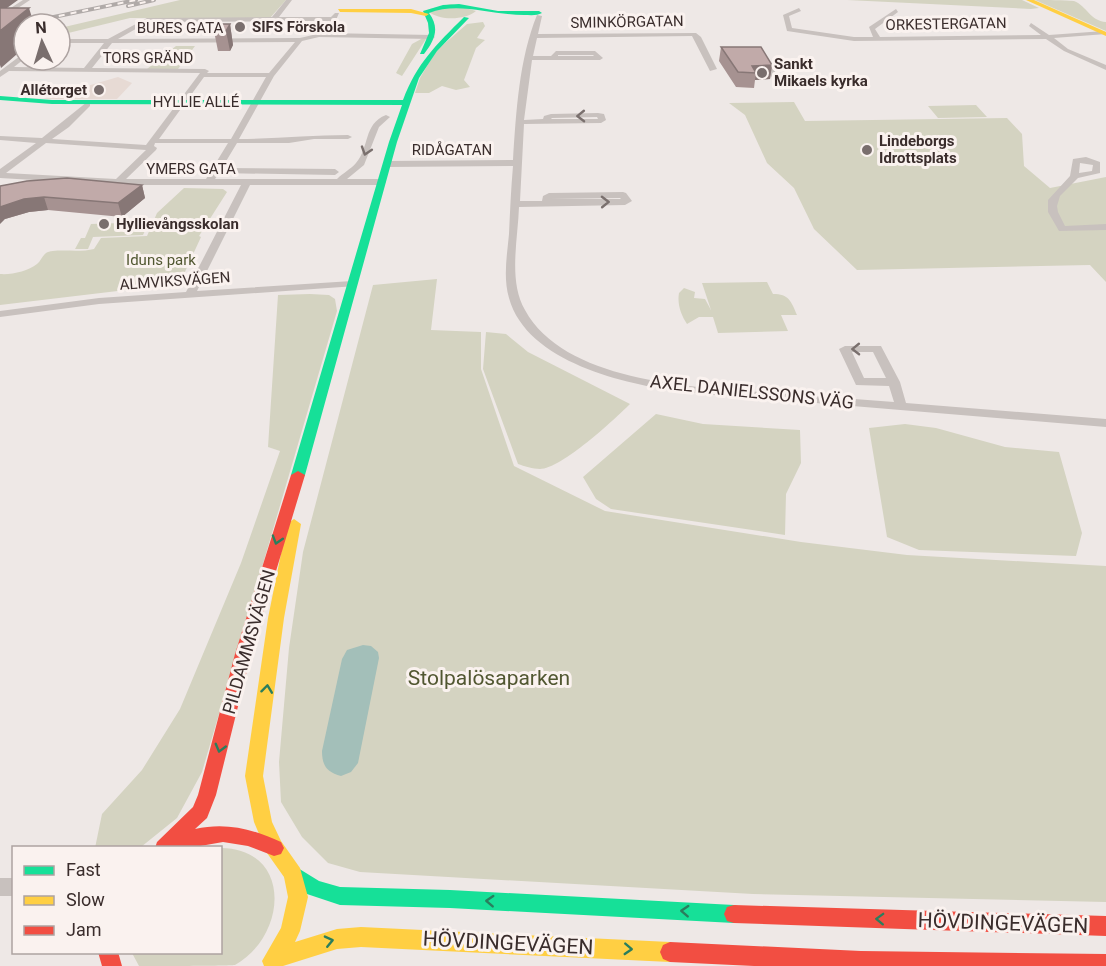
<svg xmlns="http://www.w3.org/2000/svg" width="1106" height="966" viewBox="0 0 1106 966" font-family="Roboto,sans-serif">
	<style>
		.green { fill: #d4d3c1 }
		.plaza { fill: #e7dad4 }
		.water { fill: #a3bfb9 }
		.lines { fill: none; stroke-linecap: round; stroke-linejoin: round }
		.street { fill: #c8c1be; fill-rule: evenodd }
		.fast { fill: #16e098; fill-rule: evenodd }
		.slow { fill: #ffcf43; fill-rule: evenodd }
		.jam { fill: #f24e42; fill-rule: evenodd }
		.rail-casing { stroke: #b0aaa8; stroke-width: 4 }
		.rail { stroke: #faf2ef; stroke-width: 2; stroke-dasharray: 6; stroke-linecap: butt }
		.wall { fill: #a69291 }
		.shaded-wall { fill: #877776 }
		.building { fill: #c1aaa9; stroke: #877776; stroke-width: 1.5 }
		.oneway { stroke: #7a706e }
		.oneway2 { stroke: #2a7e5d }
		.poi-dot { fill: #796e6d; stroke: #faf2ef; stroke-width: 2 }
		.labels { text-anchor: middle; stroke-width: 6; stroke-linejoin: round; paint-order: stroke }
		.far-street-label { font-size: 15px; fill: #3a2d2c; stroke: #faf2ef }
		.far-poi-label { font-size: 15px; font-weight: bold; fill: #3a2d2c; stroke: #faf2ef; text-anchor: start }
		.far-park-label { font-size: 15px; fill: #515731; stroke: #faf2ef }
		.street-label { font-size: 18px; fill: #3a2d2c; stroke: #faf2ef }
		.near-park-label { font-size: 21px; fill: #515731; stroke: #faf2ef }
		.near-street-label { font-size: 21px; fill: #3a2d2c; stroke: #faf2ef }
	</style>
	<rect width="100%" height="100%" fill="#eee8e6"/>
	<path class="green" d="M180 0H286L270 18H130L60 35V28Z
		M847 0H1022L1039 8 1031 9Z
		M1035 0C1047 0 1064 0 1074 1 1087 6 1090 21 1106 22V31Z
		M451 4 476 11C465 20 441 21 429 12L430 9Z
		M483 22 485 26 477 38 485 40 476 48 464 80 470 87 456 90 442 86 429 93H415L420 78 436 51 467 24Z
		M423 38 426 39 402 76 396 73 412 44Z
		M176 46H195L178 69H147Z
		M794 102 805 121 1007 118 1022 134 1024 166 1050 188 1106 177V282L1090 265 857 270 814 229 794 188 767 163 745 115 729 103Z
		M976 105 987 117 938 118 928 106Z
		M184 188 223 189 227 192 199 236 201 237 178 287 126 290 0 305V274C12 275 28 271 37 264 41 261 42 256 46 253 54 248 80 253 94 249L101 238 147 236 157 213Z
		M149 222 143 235 93 237 88 249H75L81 238H85L91 224Z
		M437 279 431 330 481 332V369L514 466 605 511 801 542 907 555 1106 566V902L753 894 360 872 328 863 302 837 281 802 279 762 289 648 303 552 373 285Z
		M767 282 773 294C789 294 791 301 797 315H781L788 331 718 333 713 317H699L687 324C681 315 677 304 679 293L684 288 695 292 694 298 705 299 711 310 702 283Z
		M310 294 329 295 335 299 337 311 202 772 177 818 141 847 95 848 102 814 142 770 180 709 241 563 280 451 268 447 278 295Z
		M486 332 506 334 528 352 630 404C615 419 561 469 540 469 533 469 524 466 518 464L483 369Z
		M656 414 703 424 800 430 801 463 786 494 785 535 611 509 596 499 583 477Z
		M905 424 936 428 1005 447 1059 452 1082 533 1076 556 919 550 887 537 869 428Z
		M221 848C293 849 287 936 235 965 225 966 155 966 139 966L132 953 220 952Z"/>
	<path class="plaza" d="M118 77 132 83 117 99H43Z"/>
	<path class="water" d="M363 645 371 646 378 652 379 658 358 763 351 772 341 776C327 772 322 766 322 751L342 659 347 650Z"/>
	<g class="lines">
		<path class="street" d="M23 0H30L0 20V15Z
			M286 0H292L279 17H331L335 13H339L336 20 324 33 432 35 435 37 432 39 319 37 302 41 274 76 239 139C276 139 312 135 348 135L352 137 348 139H314L289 143H237L222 168 335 169 339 172 335 175 219 173 215 179H337C343 173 351 169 356 163 370 147 363 124 386 115L390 117 379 127 364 165 347 179H382L386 182 382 185H250L197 291 352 281 356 282V286L99 304 0 317V311L99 298 186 292 241 185H118L0 178V169L36 143 0 140V136L42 138 87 102H90V106L69 127 52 139 146 145 200 73 9 71 0 77V71L24 53V59L14 67 84 68 104 43H60V39H108L147 18 272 17ZM328 21 317 34 300 38 118 39 148 22ZM295 42 269 73H207L209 71 205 69 92 68 112 43ZM204 77H266L231 139H159ZM46 143 146 150 116 179 6 173ZM155 143H228L206 179H126L156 150 157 148 154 146Z
			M799 8 801 11 789 16 792 28 854 37H873L869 27 896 9 898 12 875 29 880 37 1041 35 1029 26 1031 23 1049 35 1104 31 1106 34 1054 38 1068 49 1106 65V70L1064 51 1046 39 854 41 787 31 783 15Z
			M537 15 542 16 538 34 696 33 701 37 717 69 710 71 692 36 537 38 533 56H551L556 51H595L603 58 600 60H532L524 120 543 119 544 116 551 114 598 113 604 114 606 120 601 123 524 124 520 201H542L543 196 549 193 623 192 626 193 632 201 625 205 519 207C518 239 508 281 525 310 565 384 702 388 775 393 815 396 854 399 894 402L889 386 856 385 839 349 845 346H881L900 382 906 403 1106 419V427L682 392C626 384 527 363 509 298 503 278 507 255 509 234 510 211 511 189 513 166L387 167 383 164 387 161 513 160C516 113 519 59 537 15ZM558 55H593L594 56H558ZM597 117 598 119H551L552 118ZM620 198 621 199H551ZM852 352H873L886 378H864Z
			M759 56H763L783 82 782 84H776Z
			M1086 157 1100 162V173L1078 178 1060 196 1057 206 1058 212 1065 226 1106 224V230L1059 231 1048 212V200L1070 176 1073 159ZM1080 163 1093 165 1092 171 1079 173Z
			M0 878H14V896H0Z"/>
		<path class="fast" d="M459 4 498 11H539L542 13C537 16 530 15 524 15 492 15 458 1 429 13 440 28 435 40 424 54H420L429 33 428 23 423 11 443 5Z
			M464 17 469 18 437 51 419 78 397 142 305 475 303 478H293L291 475 389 142 402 105 52 104 0 100V96L52 100H403C417 63 436 45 464 17Z
			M293 865 319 881 340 887 450 890 734 905 741 907 744 914 741 921 734 923 450 908 340 905 307 894 286 880 283 874 286 868Z"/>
		<path class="slow" d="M1026 0H1034L1106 32V36Z
			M338 9H411L429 14 426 16 411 13 340 12Z
			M294 519 301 524 284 618 263 776 272 822 281 841 300 868 308 897 300 931 295 942 337 929 361 927 670 942 677 945 680 952 677 959 670 962 361 947 337 949 283 966H264L262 961 281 928 288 897 284 877 267 853 254 822 245 776 268 618 287 524Z"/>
		<path class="jam" d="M298 471 305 475 251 654 216 795 207 818 195 829C226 822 253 829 281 842L284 848 281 854 274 856 248 846 223 842 189 848H155L157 842 193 807 198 795 235 654 291 475Z
			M734 905 1106 916V936L734 923 727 921 724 914 727 907Z
			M670 942 861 951 1106 954V966H754L670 962 663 959 660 952 663 945Z
			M98 952H118L122 966H102Z"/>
		<defs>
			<path id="rail" d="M128 6 154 0
				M0 28 136 0"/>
		</defs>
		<use href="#rail" class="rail-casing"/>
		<use href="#rail" class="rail"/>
	</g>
	<path class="wall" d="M230 24 233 45 230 51H218L214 31Z
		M721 47 772 65 770 79 755 80 754 88 736 87 719 61Z
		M142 185 145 198 122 217 48 210 29 212 5 219 0 186Z"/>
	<path class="shaded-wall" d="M0 0H18L0 13Z
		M29 8 34 24H24V48L1 68 0 65V31Z
		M230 24 233 45 230 51 226 31Z
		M772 65 770 79 755 80 756 73 752 66Z
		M142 185 145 198 122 217 118 203Z
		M44 197 48 210 29 212 5 219 0 224V207L1 206 24 199Z"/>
	<path class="building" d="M0 8H29L0 31Z
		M218 24H230L226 31H214Z
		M721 47H761L772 65 752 66 756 73 738 72Z
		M67 178 142 185 118 203 44 197 24 199 0 207V186L27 181Z"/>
	<defs><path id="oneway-chevron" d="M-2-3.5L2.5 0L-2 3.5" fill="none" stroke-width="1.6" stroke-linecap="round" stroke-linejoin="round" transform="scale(1.5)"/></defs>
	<g class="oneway">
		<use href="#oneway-chevron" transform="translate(581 116) rotate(179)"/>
		<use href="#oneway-chevron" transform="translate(366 151) rotate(108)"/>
		<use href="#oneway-chevron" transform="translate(605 202) rotate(-1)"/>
		<use href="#oneway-chevron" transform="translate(856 349) rotate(179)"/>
	</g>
	<g class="oneway2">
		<use href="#oneway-chevron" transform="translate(277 540) rotate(107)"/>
		<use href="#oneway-chevron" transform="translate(267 689) rotate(-83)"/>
		<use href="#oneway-chevron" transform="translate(220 748) rotate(105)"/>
		<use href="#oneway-chevron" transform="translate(490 901) rotate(-177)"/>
		<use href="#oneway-chevron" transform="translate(685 911) rotate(-177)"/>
		<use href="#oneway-chevron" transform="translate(880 919) rotate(-178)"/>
		<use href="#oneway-chevron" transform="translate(329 941) rotate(-13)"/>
		<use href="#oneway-chevron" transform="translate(628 949) rotate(3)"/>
	</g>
	<g class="poi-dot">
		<circle cx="240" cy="27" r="6"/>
		<circle cx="762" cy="73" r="6"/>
		<circle cx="99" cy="90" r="6"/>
		<circle cx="867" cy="150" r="6"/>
		<circle cx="104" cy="224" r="6"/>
	</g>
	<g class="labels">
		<g class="far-street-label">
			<text transform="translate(627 22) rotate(-1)" y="5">SMINKÖRGATAN</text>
			<text transform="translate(946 24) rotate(-1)" y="5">ORKESTERGATAN</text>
			<text x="180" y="33">BURES GATA</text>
			<text x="148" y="63">TORS GRÄND</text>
			<text x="196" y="107">HYLLIE ALLÉ</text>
			<text x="452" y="155">RIDÅGATAN</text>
			<text x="191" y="174">YMERS GATA</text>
			<text transform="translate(175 281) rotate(-4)" y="5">ALMVIKSVÄGEN</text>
		</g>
		<g class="far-poi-label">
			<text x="252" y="32">SIFS Förskola</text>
			<text x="774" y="69">Sankt<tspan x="774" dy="17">Mikaels kyrka</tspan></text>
			<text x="87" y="95" text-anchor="end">Allétorget</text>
			<text x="879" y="146">Lindeborgs<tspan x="879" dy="17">Idrottsplats</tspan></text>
			<text x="116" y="229">Hyllievångsskolan</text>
		</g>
		<g class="far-park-label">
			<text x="161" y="265">Iduns park</text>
		</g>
		<g class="street-label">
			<text transform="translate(752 392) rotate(6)" y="6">AXEL DANIELSSONS VÄG</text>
			<text transform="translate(249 642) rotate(-74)" y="6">PILDAMMSVÄGEN</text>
		</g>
		<g class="near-park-label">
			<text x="489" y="685">Stolpalösaparken</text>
		</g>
		<g class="near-street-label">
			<text transform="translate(1003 923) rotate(2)" y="7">HÖVDINGEVÄGEN</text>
			<text transform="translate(508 943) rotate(3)" y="7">HÖVDINGEVÄGEN</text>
		</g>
	</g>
	<rect x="12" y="846" width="210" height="108" fill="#faf2ef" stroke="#ada3a1" stroke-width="1.5"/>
	<rect x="24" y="866" width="30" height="9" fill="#16e098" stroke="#ada3a1" stroke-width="1.5"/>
	<text x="66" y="876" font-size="18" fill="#3a2d2c">Fast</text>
	<rect x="24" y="896" width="30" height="9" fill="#ffcf43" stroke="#ada3a1" stroke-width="1.5"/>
	<text x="66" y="906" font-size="18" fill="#3a2d2c">Slow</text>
	<rect x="24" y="926" width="30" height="9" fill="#f24e42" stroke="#ada3a1" stroke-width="1.5"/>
	<text x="66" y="936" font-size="18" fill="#3a2d2c">Jam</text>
	<g transform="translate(42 42) rotate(356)"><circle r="28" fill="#faf2ef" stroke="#ada3a1" stroke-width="1.5"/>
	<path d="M0-4.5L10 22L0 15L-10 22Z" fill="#796e6d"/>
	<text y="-9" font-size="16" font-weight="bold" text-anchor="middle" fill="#3a2d2c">N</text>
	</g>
</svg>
